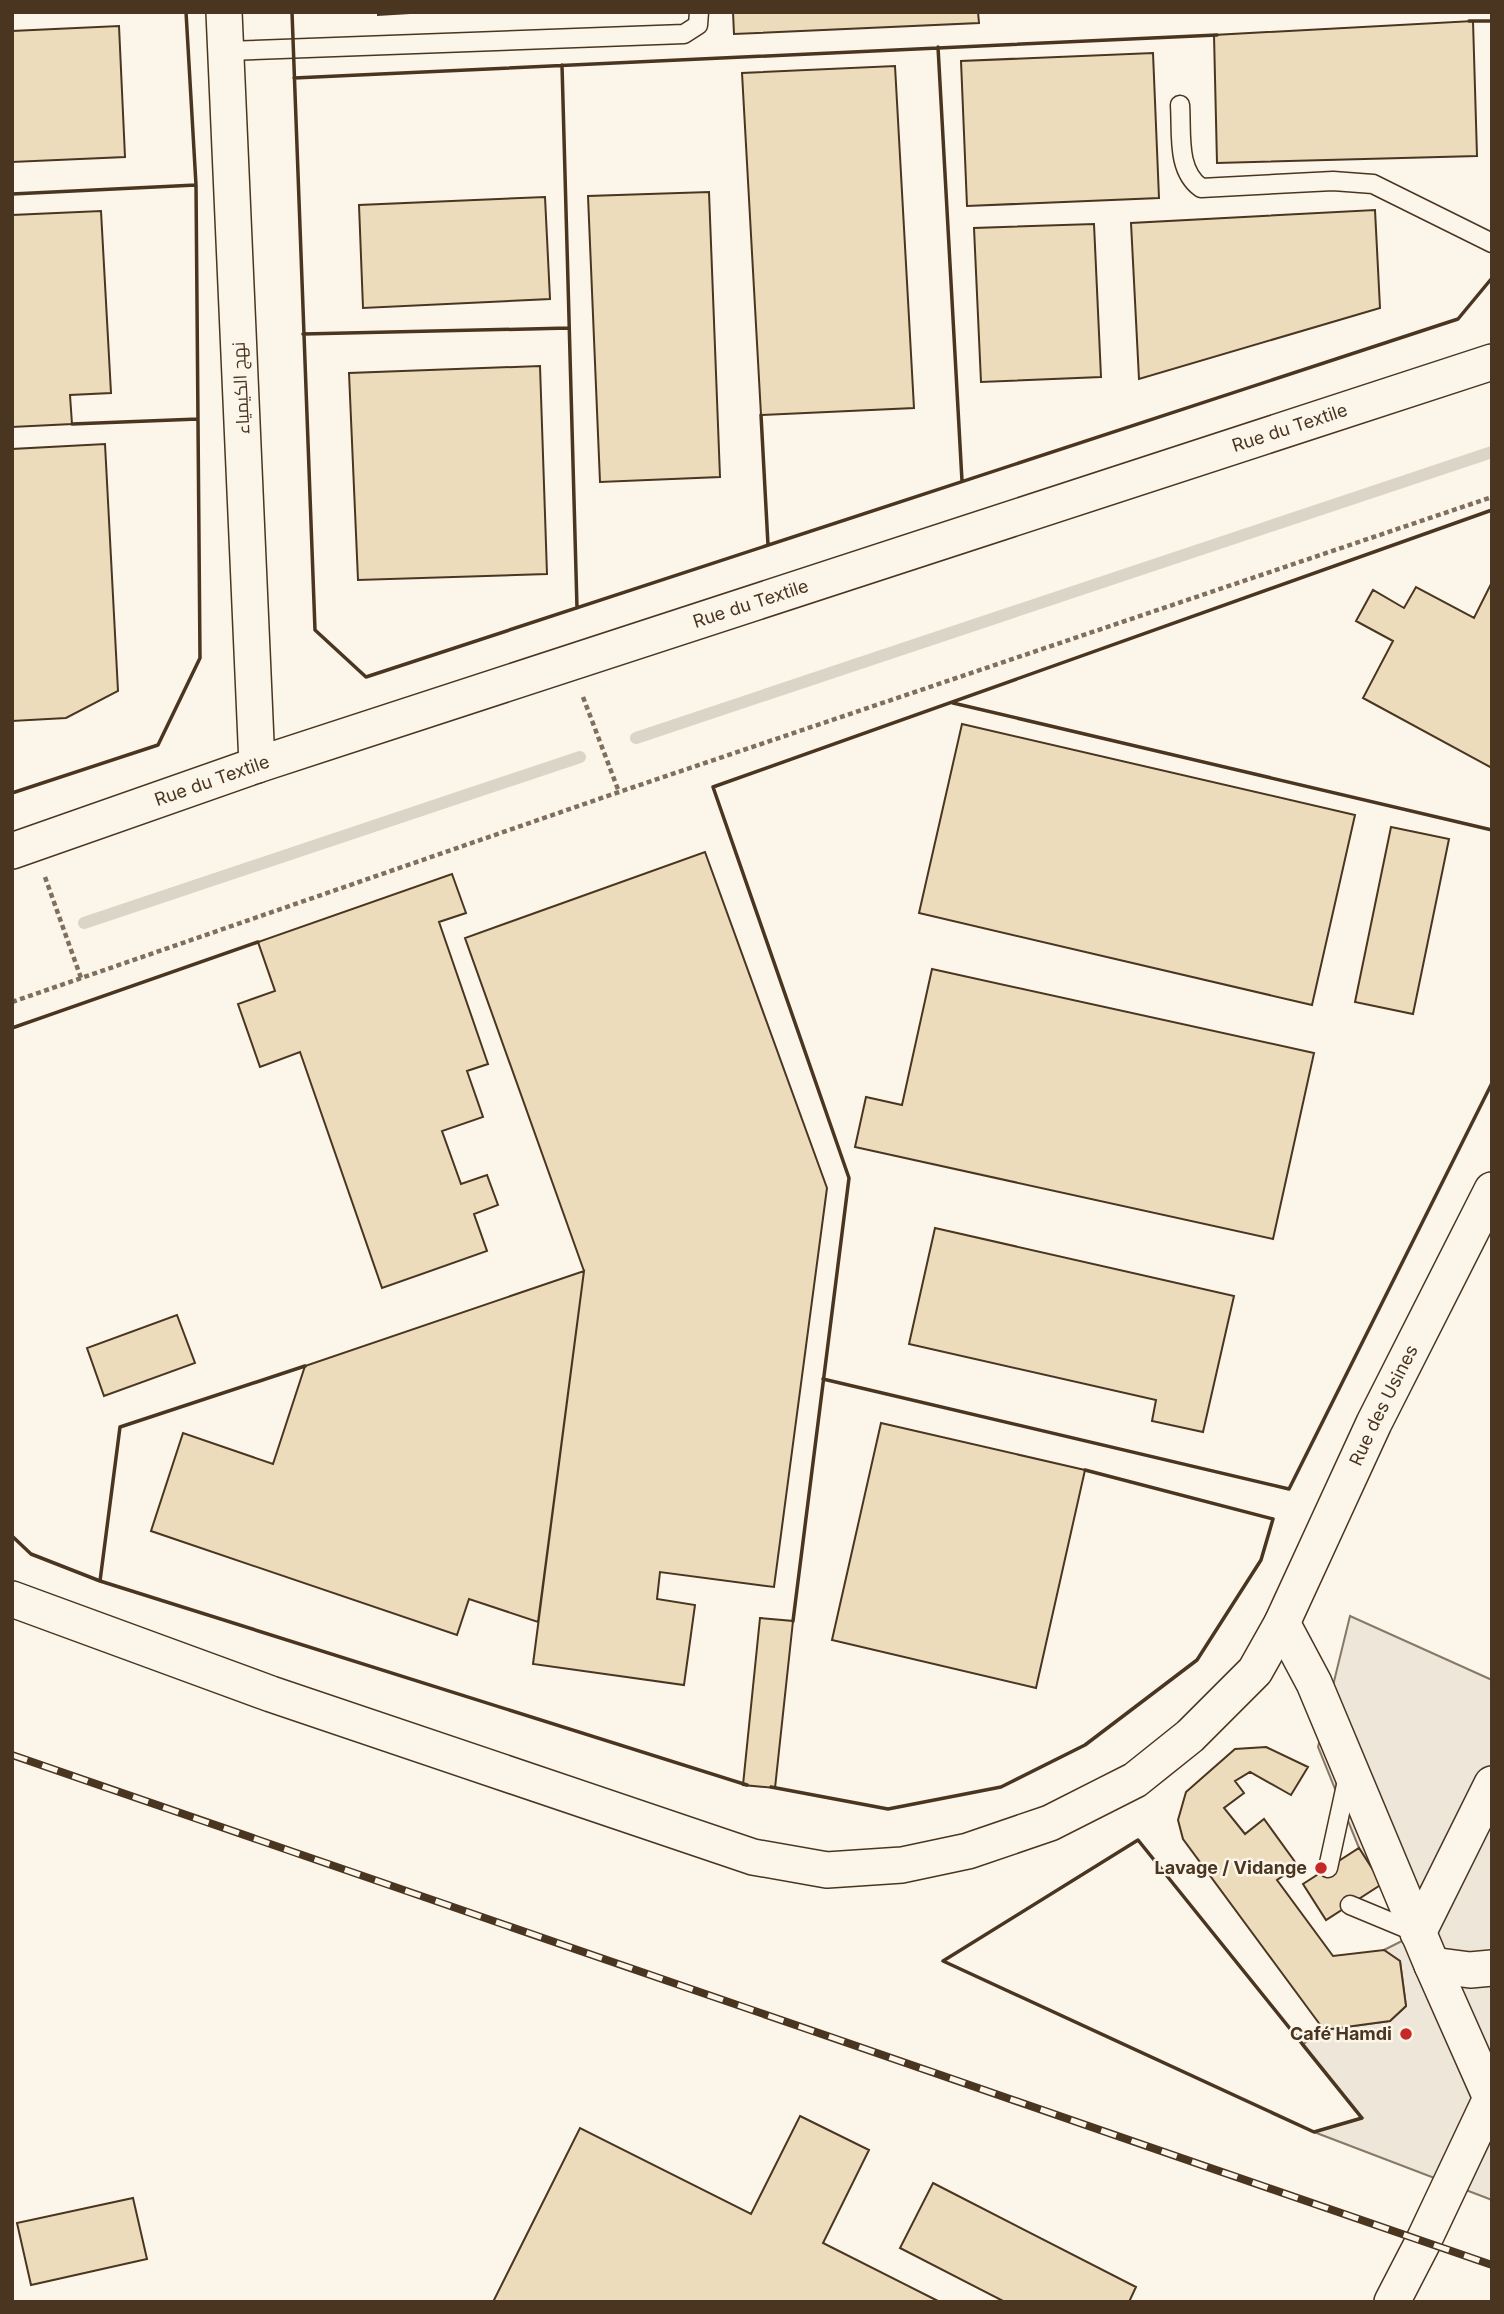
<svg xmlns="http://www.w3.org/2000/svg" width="1504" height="2314" viewBox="0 0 1504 2314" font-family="Inter,Cairo,sans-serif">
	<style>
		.green { fill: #ede6d9; stroke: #887966; stroke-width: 2 }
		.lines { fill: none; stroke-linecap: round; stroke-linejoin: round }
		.stream { stroke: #dcd4c6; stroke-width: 12 }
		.building { fill: #ecdcbc; stroke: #4a3520; stroke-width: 2 }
		.lane-casing { stroke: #4a3520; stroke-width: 21 }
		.street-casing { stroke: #4a3520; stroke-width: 38 }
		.path { stroke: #7f6f5c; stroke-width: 4.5; stroke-dasharray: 5 3.5; stroke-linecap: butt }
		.lane { stroke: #fbf6e9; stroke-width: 18 }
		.street { stroke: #fbf6e9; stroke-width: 35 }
		.rail-casing { stroke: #4a3520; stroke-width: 8 }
		.rail { stroke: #fbf6e9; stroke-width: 5; stroke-dasharray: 16; stroke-linecap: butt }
		.wall { stroke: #4a3520; stroke-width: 3.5 }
		.poi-dot { fill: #c62828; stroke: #fbf6e9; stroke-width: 2.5 }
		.labels { text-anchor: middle; stroke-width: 5; stroke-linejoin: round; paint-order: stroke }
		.street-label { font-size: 18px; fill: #4a3520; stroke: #fbf6e9 }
		.poi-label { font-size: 18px; font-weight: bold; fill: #4a3520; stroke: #fbf6e9; text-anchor: end }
	</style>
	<rect width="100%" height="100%" fill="#fbf6e9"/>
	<path class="green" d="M1350 1616 1492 1680V2200L1314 2132 1361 2118 1302 2045 1324 2030 1390 2021 1406 2006 1400 1961 1384 1950 1406 1939 1382 1884 1359 1848 1318 1747Z"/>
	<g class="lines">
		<path class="stream" d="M636 738 1492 452
			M84 923 580 757"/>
	</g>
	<path class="building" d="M378 12H427L378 15Z
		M733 12H978L979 23 734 34Z
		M1473 21 1477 156 1217 163 1214 35Z
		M119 26 125 157 12 162V31Z
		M1153 53 1159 198 967 206 961 61Z
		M895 66 914 408 761 415 742 73Z
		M709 192 720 477 600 482 588 196Z
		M545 197 550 299 363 308 359 205Z
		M1375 210 1380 308 1139 379 1131 223Z
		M101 211 111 393 70 395 72 424 12 427V215Z
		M1094 224 1101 377 981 382 974 228Z
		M540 366 547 574 358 580 349 373Z
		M105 444 118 691 66 718 12 721V449Z
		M1491 584H1492V768L1363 698 1393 641 1356 621 1373 590 1404 608 1416 587 1474 618Z
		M962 724 1355 815 1312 1005 919 913Z
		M1391 827 1449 839 1413 1014 1355 1002Z
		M705 852 827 1188 774 1587 660 1572 657 1599 695 1605 684 1685 533 1664 584 1271 465 938Z
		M452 874 466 913 439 922 488 1064 467 1071 483 1117 442 1131 461 1184 487 1175 498 1205 474 1214 487 1251 382 1288 300 1052 260 1067 238 1004 275 991 258 942Z
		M932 969 1314 1053 1273 1239 855 1147 866 1097 902 1105Z
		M935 1228 1234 1296 1203 1432 1152 1421 1156 1400 909 1344Z
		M584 1271 538 1622 469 1599 457 1635 151 1531 183 1433 273 1464 305 1366Z
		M177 1315 195 1363 104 1396 87 1348Z
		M881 1423 1085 1470 1036 1688 832 1640Z
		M760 1618 793 1621 775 1788 743 1785Z
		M1266 1747 1308 1767 1291 1795 1250 1772 1235 1781 1244 1793 1224 1808 1245 1834 1264 1819 1298 1866 1277 1880 1333 1956 1384 1950 1400 1961 1406 2006 1390 2021 1324 2030 1183 1839 1178 1820 1186 1792 1235 1749Z
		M1359 1848 1382 1884 1326 1920 1303 1884Z
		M800 2116 869 2150 823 2243 940 2302H493L580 2128 751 2214Z
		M933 2183 1136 2287 1129 2302H1005L900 2248Z
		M133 2198 147 2259 31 2285 17 2223Z"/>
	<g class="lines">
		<defs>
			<path id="lane" d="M226 51 684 34 698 25 699 12
				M1180 105C1182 133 1176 170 1201 188L1333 181 1373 184 1492 243
				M1328 1868 1348 1776
				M1350 1905 1415 1932"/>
			<g id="street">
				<path d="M224 12 257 765"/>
				<path id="s1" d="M12 851 257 765 1492 362"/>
				<path id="s2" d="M12 1599 271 1694 753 1857 827 1870 902 1865 968 1851 1050 1823 1135 1780 1190 1736 1255 1671 1282 1623 1374 1423 1492 1190"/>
				<path d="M1282 1623 1314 1683 1432 1965 1491 2098"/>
				<path d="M1418 1933 1492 1784"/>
				<path d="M1432 1965 1470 1970 1492 1968"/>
				<path d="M1392 2302 1423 2242 1492 2096"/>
			</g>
		</defs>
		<use href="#lane" class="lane-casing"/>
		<use href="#street" class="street-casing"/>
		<path class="path" d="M583 697 619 792
			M45 877 81 978
			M12 1002 619 792 1492 497"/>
		<use href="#lane" class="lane"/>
		<use href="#street" class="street"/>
		<defs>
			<path id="rail" d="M12 1755 1492 2265"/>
		</defs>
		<use href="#rail" class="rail-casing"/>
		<use href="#rail" class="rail"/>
		<path class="wall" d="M292 12 315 630 366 677 1458 319 1492 278
			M1469 21H1492
			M938 47 962 481
			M562 65 577 608
			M294 78 1217 35
			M12 194 196 185
			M303 334 569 328
			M761 415 768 545
			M72 424 198 419
			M953 703 1492 830
			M12 793 158 745 200 658 196 185 186 12
			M12 1028 258 942
			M823 1379 1289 1489 1492 1083
			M12 1536 31 1554 100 1581 120 1427 305 1366
			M100 1581 747 1785
			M793 1621 849 1178 713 787 1492 510
			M771 1787 888 1809 1001 1787 1085 1745 1197 1660 1261 1560 1273 1519 1085 1470
			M1138 1840 1362 2118 1314 2132 943 1961Z"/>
	</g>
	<g class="poi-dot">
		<circle cx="1321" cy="1868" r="7"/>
		<circle cx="1406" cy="2034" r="7"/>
	</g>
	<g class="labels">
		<g class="street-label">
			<text transform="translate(241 388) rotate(-93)" y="6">نهج الكيمياء</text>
			<text dy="6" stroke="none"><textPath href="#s1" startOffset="1346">Rue du Textile</textPath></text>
			<text dy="6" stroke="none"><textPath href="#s1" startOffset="779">Rue du Textile</textPath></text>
			<text dy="6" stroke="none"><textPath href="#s1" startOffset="212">Rue du Textile</textPath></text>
			<text dy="6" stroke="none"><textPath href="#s2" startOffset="1642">Rue des Usines</textPath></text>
		</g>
		<g class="poi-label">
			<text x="1307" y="1874">Lavage / Vidange</text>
			<text x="1392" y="2040">Café Hamdi</text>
		</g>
	</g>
	<rect width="1504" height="2314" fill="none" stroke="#4a3520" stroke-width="28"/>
</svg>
